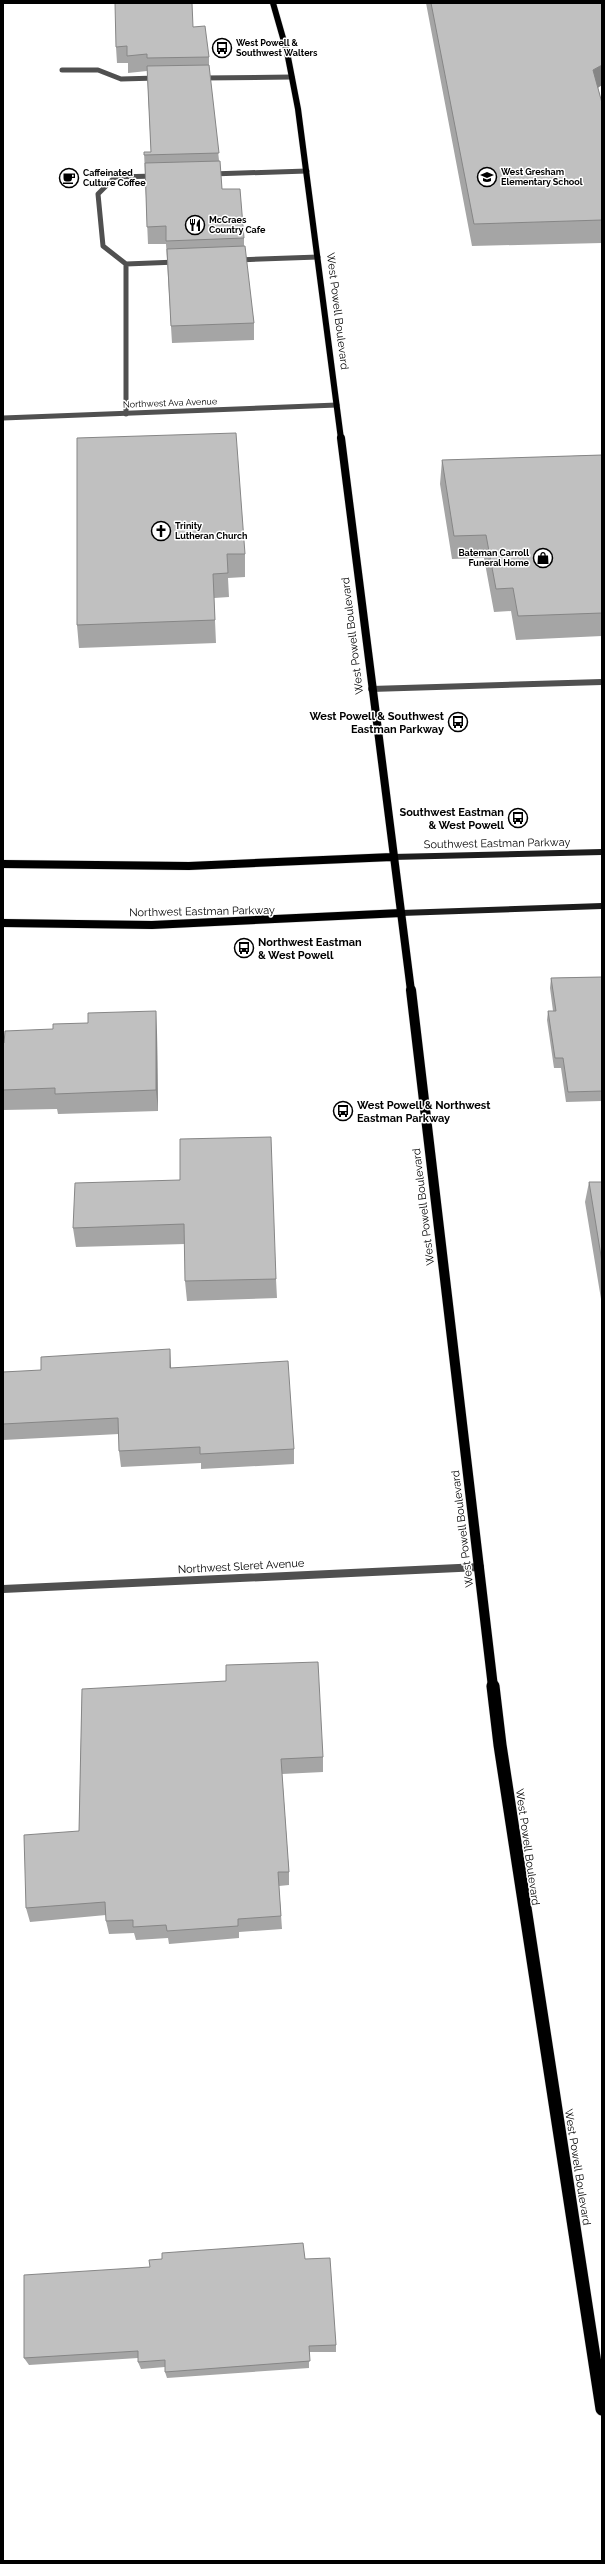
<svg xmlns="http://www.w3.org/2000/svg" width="605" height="2564" viewBox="0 0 605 2564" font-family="Raleway,sans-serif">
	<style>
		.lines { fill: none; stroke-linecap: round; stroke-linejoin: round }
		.primary-far3-casing { stroke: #dbdbdb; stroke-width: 7 }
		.primary-far2-casing { stroke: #dbdbdb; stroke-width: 9 }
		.primary-far1-casing { stroke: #dbdbdb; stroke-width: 11 }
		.primary-casing { stroke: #dbdbdb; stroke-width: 14 }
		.service-far1 { stroke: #505050; stroke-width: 5 }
		.service { stroke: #505050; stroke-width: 6 }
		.minor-far1 { stroke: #505050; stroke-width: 5 }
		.minor { stroke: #505050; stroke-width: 8 }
		.secondary { stroke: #1d1d1d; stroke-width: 6 }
		.primary-far3 { stroke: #000; stroke-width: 6 }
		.primary-far2 { stroke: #000; stroke-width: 8 }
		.primary-far1 { stroke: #000; stroke-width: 10 }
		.primary { stroke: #000; stroke-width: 13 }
		.wall { fill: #a5a5a5 }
		.shaded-wall { fill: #868686 }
		.building { fill: #c0c0c0; stroke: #868686 }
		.labels { text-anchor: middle; stroke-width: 3; stroke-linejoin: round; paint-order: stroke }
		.far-poi-label { font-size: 9px; font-weight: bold; fill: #000; stroke: #fff; text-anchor: start }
		.far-street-label { font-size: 9px; fill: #000; stroke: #fff }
		.street-label { font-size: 11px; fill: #000; stroke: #fff }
		.poi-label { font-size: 11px; font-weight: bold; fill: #000; stroke: #fff; text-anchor: end }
	</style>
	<rect width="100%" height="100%" fill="#fff"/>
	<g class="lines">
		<defs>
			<path id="primary-far3" d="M273 3 287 52 298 109 341 439"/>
			<path id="primary-far2" d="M341 438 411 991
				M3 864 189 866 392 857
				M3 923 152 925 401 913"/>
			<path id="primary-far1" d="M411 990 493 1687"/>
			<path id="primary" d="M493 1686 500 1745 602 2409"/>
		</defs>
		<use href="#primary-far3" class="primary-far3-casing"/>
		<use href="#primary-far2" class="primary-far2-casing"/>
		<use href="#primary-far1" class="primary-far1-casing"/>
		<use href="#primary" class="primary-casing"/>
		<path class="service-far1" d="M62 70H98L121 79 157 78
			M201 78 292 77
			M211 174 307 171
			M237 260 318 257
			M126 264 177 262
			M126 414V264L103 246 98 194 115 177 156 176"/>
		<path class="service" d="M371 689 602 682"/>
		<path class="minor-far1" d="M3 418 337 405"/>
		<path class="minor" d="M3 1589 480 1567"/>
		<path class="secondary" d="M392 857 602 852
			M401 913 602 906"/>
		<use href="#primary-far3" class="primary-far3"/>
		<use href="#primary-far2" class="primary-far2"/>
		<use href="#primary-far1" class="primary-far1"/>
		<use href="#primary" class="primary"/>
	</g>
	<path class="wall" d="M426 3H602L598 88 602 103V243L472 246Z
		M193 27 209 57V65L222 189 244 238V246L254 323V340L172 343 166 244H148L144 152H151L147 71 128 73V63H117L116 47Z
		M77 438 245 554V577L228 578 229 597 214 598 216 643 79 648 77 625Z
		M602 455V636L516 640 511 611 494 612 484 558 452 559 440 484 442 460Z
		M602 977V1101L566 1102 561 1068H554L547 1020 548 1011H553L550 988 551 978Z
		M157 1032 158 1111 58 1114 57 1109 3 1110V1043Z
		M180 1180 276 1279 277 1298 187 1301 185 1281V1244L76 1247 73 1228Z
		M589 1182H602V1305L585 1202Z
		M171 1368 294 1449V1464L201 1469V1463L121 1467 119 1451V1434L3 1440V1372Z
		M82 1689 323 1757V1772L282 1774 289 1872V1885L279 1886 282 1929 239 1932V1938L169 1944 168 1938 136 1940 134 1933 109 1934 106 1921V1915L30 1922 26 1908 79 1831Z
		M305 2259 336 2345V2352H309V2368L167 2378 165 2372V2367L141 2369 138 2362V2358L29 2365 24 2358Z"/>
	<path class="shaded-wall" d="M602 65V85L591 93 593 70Z
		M156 1011 157 1032 158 1111 156 1090Z
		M170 1349 171 1366 172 1384 170 1368Z"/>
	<path class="building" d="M115 3H192L193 27 205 26 209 57 147 58V54L127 56V46L116 47Z
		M431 3H602V65L593 70 602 103V220L474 224Z
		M209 65 219 153 144 155V152H151L147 66Z
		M220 161 222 189H240L244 238 166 241V226L147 227 145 163Z
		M245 246 254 323 171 326 167 249Z
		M236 433 245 554H227L228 573 213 574 215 620 77 625V438Z
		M602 455V613L518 616 513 588 496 589 486 535 454 536 442 460Z
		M602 977V1091L568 1092 563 1058H555L548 1011H556L551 978Z
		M156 1011V1090L55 1094V1088L3 1090V1043H4L5 1031 53 1029V1024L88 1023V1013Z
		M271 1137 276 1279 185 1281 184 1224 73 1228 75 1183 180 1180V1139Z
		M589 1182H602V1262Z
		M170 1349V1368L288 1361 294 1449 200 1454V1447L119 1451 118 1418 3 1424V1372L41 1370V1357Z
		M318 1662 323 1757 281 1759 289 1872H278L281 1916 238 1919V1926L167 1931 166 1925 133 1927V1920L106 1921 105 1902 26 1908 24 1835 79 1831 82 1689 226 1681V1665Z
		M303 2243 305 2259 330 2258 336 2345 309 2346 310 2361 165 2372V2360L138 2362V2351L24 2358V2275L150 2267 149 2260 162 2259V2253Z"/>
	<defs>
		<symbol id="bus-ring" viewBox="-11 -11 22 22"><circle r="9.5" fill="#fff" stroke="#000" stroke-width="1.5"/><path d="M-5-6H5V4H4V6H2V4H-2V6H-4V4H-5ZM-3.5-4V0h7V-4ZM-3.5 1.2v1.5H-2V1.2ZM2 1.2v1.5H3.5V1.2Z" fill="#000"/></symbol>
		<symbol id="school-ring" viewBox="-11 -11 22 22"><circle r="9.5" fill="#fff" stroke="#000" stroke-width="1.5"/><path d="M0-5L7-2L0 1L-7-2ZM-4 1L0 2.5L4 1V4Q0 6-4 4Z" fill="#000"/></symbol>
		<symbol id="cafe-ring" viewBox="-11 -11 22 22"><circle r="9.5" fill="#fff" stroke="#000" stroke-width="1.5"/><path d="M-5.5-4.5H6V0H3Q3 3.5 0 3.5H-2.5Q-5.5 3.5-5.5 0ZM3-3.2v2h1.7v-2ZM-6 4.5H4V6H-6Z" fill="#000"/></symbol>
		<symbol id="restaurant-ring" viewBox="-11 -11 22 22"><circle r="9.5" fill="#fff" stroke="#000" stroke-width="1.5"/><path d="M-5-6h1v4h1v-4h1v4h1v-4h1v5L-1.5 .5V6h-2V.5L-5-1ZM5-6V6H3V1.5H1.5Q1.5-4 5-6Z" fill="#000"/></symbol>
		<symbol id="church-ring" viewBox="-11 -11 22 22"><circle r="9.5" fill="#fff" stroke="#000" stroke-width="1.5"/><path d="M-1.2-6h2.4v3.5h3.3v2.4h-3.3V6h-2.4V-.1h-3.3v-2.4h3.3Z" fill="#000"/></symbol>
		<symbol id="shop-ring" viewBox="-11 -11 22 22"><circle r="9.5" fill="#fff" stroke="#000" stroke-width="1.5"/><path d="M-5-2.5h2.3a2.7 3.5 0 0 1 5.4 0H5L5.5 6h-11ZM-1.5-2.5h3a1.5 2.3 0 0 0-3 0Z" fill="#000"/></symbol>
	</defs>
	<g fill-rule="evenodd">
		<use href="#bus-ring" x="211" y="37" width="22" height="22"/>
		<use href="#school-ring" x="476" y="166" width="22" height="22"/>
		<use href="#cafe-ring" x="58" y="167" width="22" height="22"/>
		<use href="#restaurant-ring" x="184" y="214" width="22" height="22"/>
		<use href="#church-ring" x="150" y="520" width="22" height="22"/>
		<use href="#shop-ring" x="532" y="547" width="22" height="22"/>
		<use href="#bus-ring" x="447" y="711" width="22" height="22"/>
		<use href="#bus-ring" x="507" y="807" width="22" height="22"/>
		<use href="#bus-ring" x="233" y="937" width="22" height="22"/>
		<use href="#bus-ring" x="332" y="1100" width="22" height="22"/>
	</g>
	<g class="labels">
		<g class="far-poi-label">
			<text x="236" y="46">West Powell &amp;<tspan x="236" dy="10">Southwest Walters</tspan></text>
			<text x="501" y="175">West Gresham<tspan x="501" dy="10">Elementary School</tspan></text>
			<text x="83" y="176">Caffeinated<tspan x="83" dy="10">Culture Coffee</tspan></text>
			<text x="209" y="223">McCraes<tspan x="209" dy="10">Country Cafe</tspan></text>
			<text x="175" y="529">Trinity<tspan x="175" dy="10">Lutheran Church</tspan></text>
			<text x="529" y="556" text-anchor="end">Bateman Carroll<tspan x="529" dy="10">Funeral Home</tspan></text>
		</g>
		<g class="far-street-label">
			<text transform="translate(170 403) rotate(-2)" y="3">Northwest Ava Avenue</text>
		</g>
		<g class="street-label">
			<text transform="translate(338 311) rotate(83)" y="4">West Powell Boulevard</text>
			<text transform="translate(352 636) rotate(-97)" y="4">West Powell Boulevard</text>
			<text transform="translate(497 843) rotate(-1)" y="4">Southwest Eastman Parkway</text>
			<text transform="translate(202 911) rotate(-1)" y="4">Northwest Eastman Parkway</text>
			<text transform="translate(423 1207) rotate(-97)" y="4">West Powell Boulevard</text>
			<text transform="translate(462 1529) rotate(-97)" y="4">West Powell Boulevard</text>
			<text transform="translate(241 1566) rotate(-3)" y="4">Northwest Sleret Avenue</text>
			<text transform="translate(528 1847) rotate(82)" y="4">West Powell Boulevard</text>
			<text transform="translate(578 2167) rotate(81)" y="4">West Powell Boulevard</text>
		</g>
		<g class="poi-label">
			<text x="444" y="720">West Powell &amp; Southwest<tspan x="444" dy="13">Eastman Parkway</tspan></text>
			<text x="504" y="816">Southwest Eastman<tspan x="504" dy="13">&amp; West Powell</tspan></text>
			<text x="258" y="946" text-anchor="start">Northwest Eastman<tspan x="258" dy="13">&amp; West Powell</tspan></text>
			<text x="357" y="1109" text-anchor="start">West Powell &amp; Northwest<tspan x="357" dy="13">Eastman Parkway</tspan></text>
		</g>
	</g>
	<rect width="605" height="2564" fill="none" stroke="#000000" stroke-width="8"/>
</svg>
